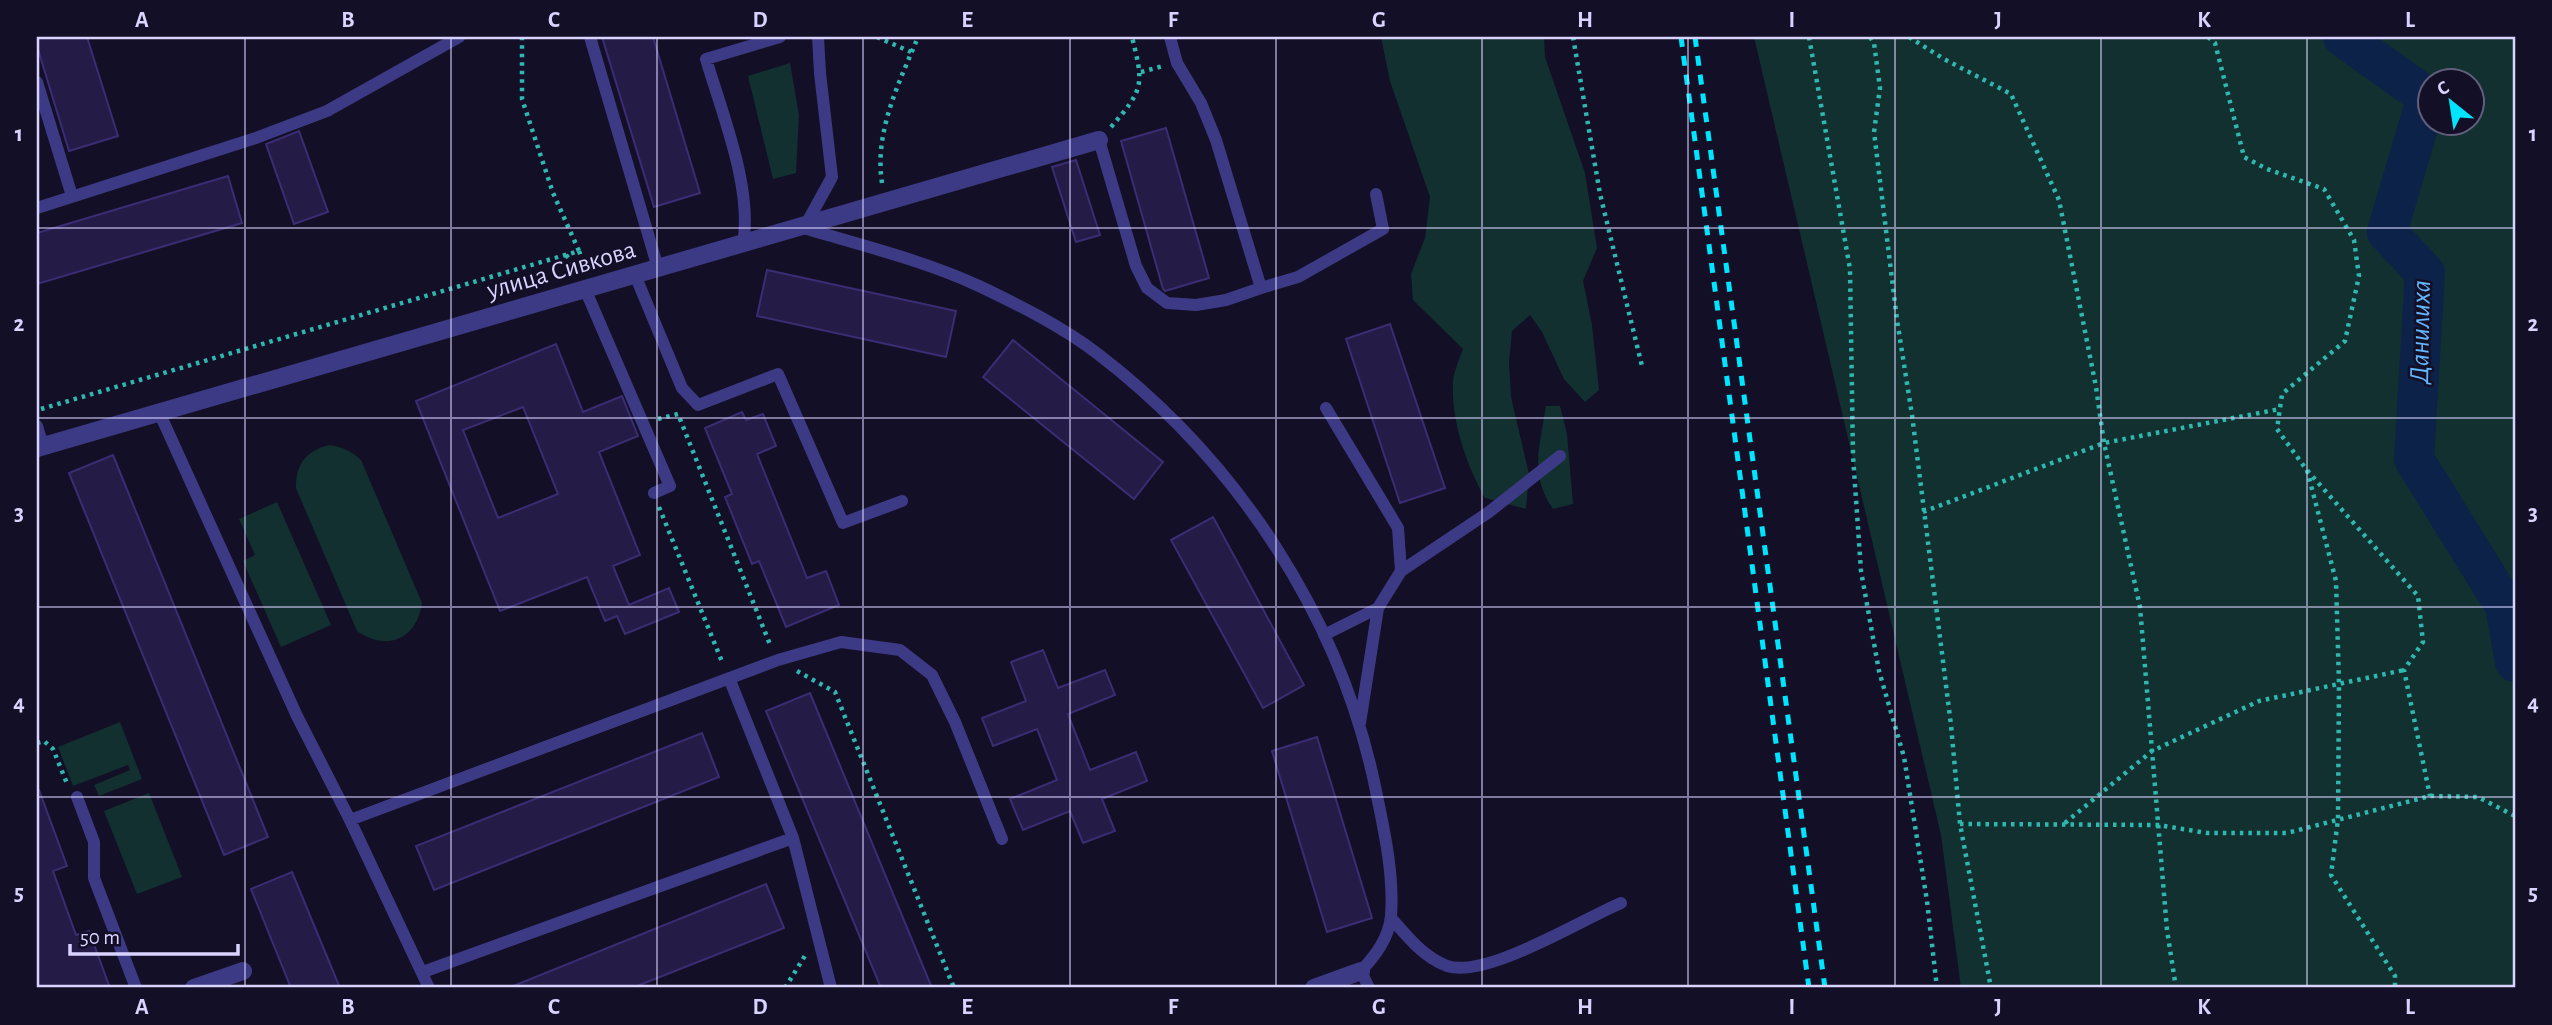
<svg xmlns="http://www.w3.org/2000/svg" width="2552" height="1025" viewBox="0 0 2552 1025" font-family="'Alegreya Sans',sans-serif">
	<style>
		.green { fill: #12302f; fill-rule: evenodd }
		.lines { fill: none; stroke-linecap: round; stroke-linejoin: round }
		.river { stroke: #0c2248; stroke-width: 40 }
		.building { fill: #241b47; stroke: #3b2d73; stroke-width: 2; fill-rule: evenodd }
		.path { stroke: #2fb8b0; stroke-width: 4.5; stroke-dasharray: 3.5 5; stroke-linecap: butt }
		.lane { stroke: #3d3a85; stroke-width: 12 }
		.street { stroke: #3d3a85; stroke-width: 18 }
		.rail { stroke: #00e5ff; stroke-width: 5; stroke-dasharray: 10 9; stroke-linecap: butt }
		.grid { fill: none; stroke: #d9d4ff; stroke-width: 2; stroke-opacity: 0.55 }
		.labels { text-anchor: middle; stroke-width: 5; stroke-linejoin: round; paint-order: stroke }
		.street-label { font-size: 26px; fill: #d9d4ff; stroke: #130f26 }
		.water-label { font-size: 28px; font-style: italic; fill: #62b6ff; stroke: #130f26 }
		.neatline { fill: none; stroke: #d9d4ff; stroke-width: 2.5 }
		.grid-label { font-size: 23px; text-anchor: middle; font-weight: bold; fill: #d9d4ff }
	</style>
	<rect width="100%" height="100%" fill="#130f26"/>
	<path class="green" d="M1381 37H1544L1545 57 1585 173 1597 248 1583 281 1592 325 1599 390 1585 402 1564 379 1542 332 1530 315 1512 331 1509 362 1511 397 1529 474 1526 509 1485 498C1466 464 1451 421 1453 381 1454 371 1459 360 1463 349L1413 300 1411 274 1425 238 1430 197 1390 81Z
		M1754 37H2515V988H1961L1941 835ZM2472 80V122H2430V80Z
		M790 63 799 115 796 173 773 179 748 76Z
		M1546 406H1560L1567 434 1573 504 1553 509C1529 476 1540 444 1546 406Z
		M329 445C343 447 351 451 361 460L422 603C417 639 387 652 357 631L296 488C296 464 306 451 329 445Z
		M277 502 331 625 281 647 243 561 255 555 239 519Z
		M120 722 142 779 99 796 94 785 130 770 128 765 73 786 58 747Z
		M149 793 182 877 137 894 104 811Z"/>
	<g class="lines">
		<path class="river" d="M2343 37 2427 97 2387 232 2425 273 2414 459 2505 606 2515 662"/>
	</g>
	<path class="building" d="M37 37H87L118 136 69 151 37 46Z
		M602 37H653L700 193 654 207Z
		M1166 128 1209 278 1165 291 1163 289 1121 141Z
		M299 131 328 212 294 224 266 144Z
		M1076 160 1100 235 1076 242 1052 167Z
		M228 176 242 223 37 284V233Z
		M767 270 956 311 946 357 757 316Z
		M1390 324 1445 488 1400 503 1346 339Z
		M1013 340 1163 462 1134 499 983 377Z
		M556 344 583 412 622 396 638 436 599 452 640 555 613 566 629 605 669 588 679 612 625 634 617 616 605 621 587 577 500 611 416 401ZM523 407 558 494 498 518 463 430Z
		M742 412 746 420 763 414 776 446 757 454 807 578 826 571 839 605 786 627 759 561 752 564 725 497 732 494 705 428Z
		M113 455 268 837 224 855 69 473Z
		M1213 517 1304 685 1263 708 1171 540Z
		M1043 650 1058 688 1105 670 1115 695 1068 714 1090 770 1136 752 1147 781 1102 799 1115 831 1083 843 1070 811 1023 830 1010 799 1057 780 1037 729 993 746 982 718 1026 701 1011 662Z
		M810 693 932 988H881L766 711Z
		M702 733 719 777 434 890 416 846Z
		M1317 737 1372 918 1327 932 1272 751Z
		M37 790H39L67 866 53 871 76 935 89 931 110 988H37Z
		M292 872 340 988H291L251 889Z
		M766 884 784 928 632 988H508Z"/>
	<g class="lines">
		<path class="path" d="M877 37 911 52
			M1573 37 1600 194 1642 366
			M1809 37 1850 269 1853 456 1861 571 1879 671 1904 757 1927 901 1937 988
			M1870 37 1874 43 1880 88 1874 132 1897 320 1912 415 1951 725 1960 824 1991 988
			M1909 37 1944 59 2011 94 2059 200 2096 387 2104 443 2140 607 2167 930 2176 988
			M2208 37 2215 43 2244 157 2267 169 2324 189 2354 240 2359 276 2345 341 2282 394 2277 429 2306 469 2418 596 2423 642 2404 670 2430 796
			M1141 72 1163 66
			M1111 127C1144 89 1144 85 1132 37
			M882 183C874 132 899 83 918 37
			M579 251 586 270
			M566 255 581 273
			M41 409 579 251 553 193 522 99V37
			M658 419 678 414 771 647
			M2307 470 2336 581 2339 684 2338 819 2331 875 2395 976V988
			M659 507 723 664
			M1923 512 2104 443 2280 409
			M797 671 835 692 954 988
			M37 743 44 741 53 749 68 786
			M2065 823 2152 751 2259 701 2404 670
			M1960 824 2158 825 2207 833H2287L2430 796 2478 797 2515 816
			M785 988 806 954"/>
		<path class="lane" d="M590 37 658 268
			M818 37 820 73 832 177 804 228C863 246 923 260 979 286 1019 305 1063 327 1098 354 1239 462 1343 621 1377 796 1385 834 1394 877 1391 916 1389 938 1375 956 1361 971L1369 988
			M37 82 72 196
			M1099 140 1136 266 1147 288 1167 303 1196 305 1226 300 1261 288 1216 140 1201 103 1177 63 1170 37
			M37 208 256 138 327 111 459 37
			M743 244C753 189 722 113 706 59L780 37
			M635 275 682 388 698 405 778 374 843 523 902 501
			M1261 288 1298 277 1383 229 1376 194
			M585 289 670 486 654 493
			M159 412 297 716 350 820 429 988
			M37 426 43 446
			M1401 571 1489 512 1560 456
			M1324 635 1378 608 1401 571 1398 528 1326 408
			M729 678 793 838 831 988
			M1360 723 1378 608
			M77 797 94 842V878L136 988
			M350 820 778 660 841 642 900 650 932 675 955 722 1002 839
			M1391 918C1407 936 1423 957 1447 966 1486 979 1581 920 1621 903
			M423 972 793 838"/>
		<path class="street" d="M37 448 1099 140
			M194 988 243 971
			M1314 988 1361 971"/>
		<path class="rail" d="M1681 37 1809 988
			M1695 37 1825 988"/>
	</g>
	<path class="grid" d="M245 37V988M451 37V988M657 37V988M863 37V988M1070 37V988M1276 37V988M1482 37V988M1688 37V988M1895 37V988M2101 37V988M2307 37V988M37 228H2515M37 418H2515M37 607H2515M37 797H2515"/>
	<g class="labels">
		<g class="street-label">
			<text transform="translate(561 269) rotate(-16)" y="9">улица Сивкова</text>
		</g>
		<g class="water-label">
			<text transform="translate(2419 332) rotate(-89)" y="10">Данилиха</text>
		</g>
	</g>
	<rect width="2552" height="1025" fill="none" stroke="#130f26" stroke-width="77"/>
	<g transform="translate(2451 102) rotate(330)"><circle r="33" fill="#130f26" stroke="#625e7d" stroke-width="2"/>
	<path d="M0-5L12 26L0 18L-12 26Z" fill="#00e5ff"/>
	<text y="-10" font-size="19" font-weight="bold" text-anchor="middle" fill="#d9d4ff">С</text>
	</g>
	<path d="M70 944v10h168v-10" fill="none" stroke="#d9d4ff" stroke-width="3.5"/>
	<text x="80" y="944" font-size="21" fill="#d9d4ff" stroke="#130f26" stroke-width="5" paint-order="stroke">50 m</text>
	<rect x="38" y="38" width="2476" height="948" class="neatline"/>
	<g class="grid-label">
		<text x="142" y="27">A</text>
		<text x="348" y="27">B</text>
		<text x="554" y="27">C</text>
		<text x="760" y="27">D</text>
		<text x="967" y="27">E</text>
		<text x="1173" y="27">F</text>
		<text x="1379" y="27">G</text>
		<text x="1585" y="27">H</text>
		<text x="1792" y="27">I</text>
		<text x="1998" y="27">J</text>
		<text x="2204" y="27">K</text>
		<text x="2410" y="27">L</text>
		<text x="19" y="141">1</text>
		<text x="2533" y="141">1</text>
		<text x="19" y="331">2</text>
		<text x="2533" y="331">2</text>
		<text x="19" y="520">3</text>
		<text x="2533" y="520">3</text>
		<text x="19" y="710">4</text>
		<text x="2533" y="710">4</text>
		<text x="19" y="900">5</text>
		<text x="2533" y="900">5</text>
		<text x="142" y="1014">A</text>
		<text x="348" y="1014">B</text>
		<text x="554" y="1014">C</text>
		<text x="760" y="1014">D</text>
		<text x="967" y="1014">E</text>
		<text x="1173" y="1014">F</text>
		<text x="1379" y="1014">G</text>
		<text x="1585" y="1014">H</text>
		<text x="1792" y="1014">I</text>
		<text x="1998" y="1014">J</text>
		<text x="2204" y="1014">K</text>
		<text x="2410" y="1014">L</text>
	</g>
</svg>
